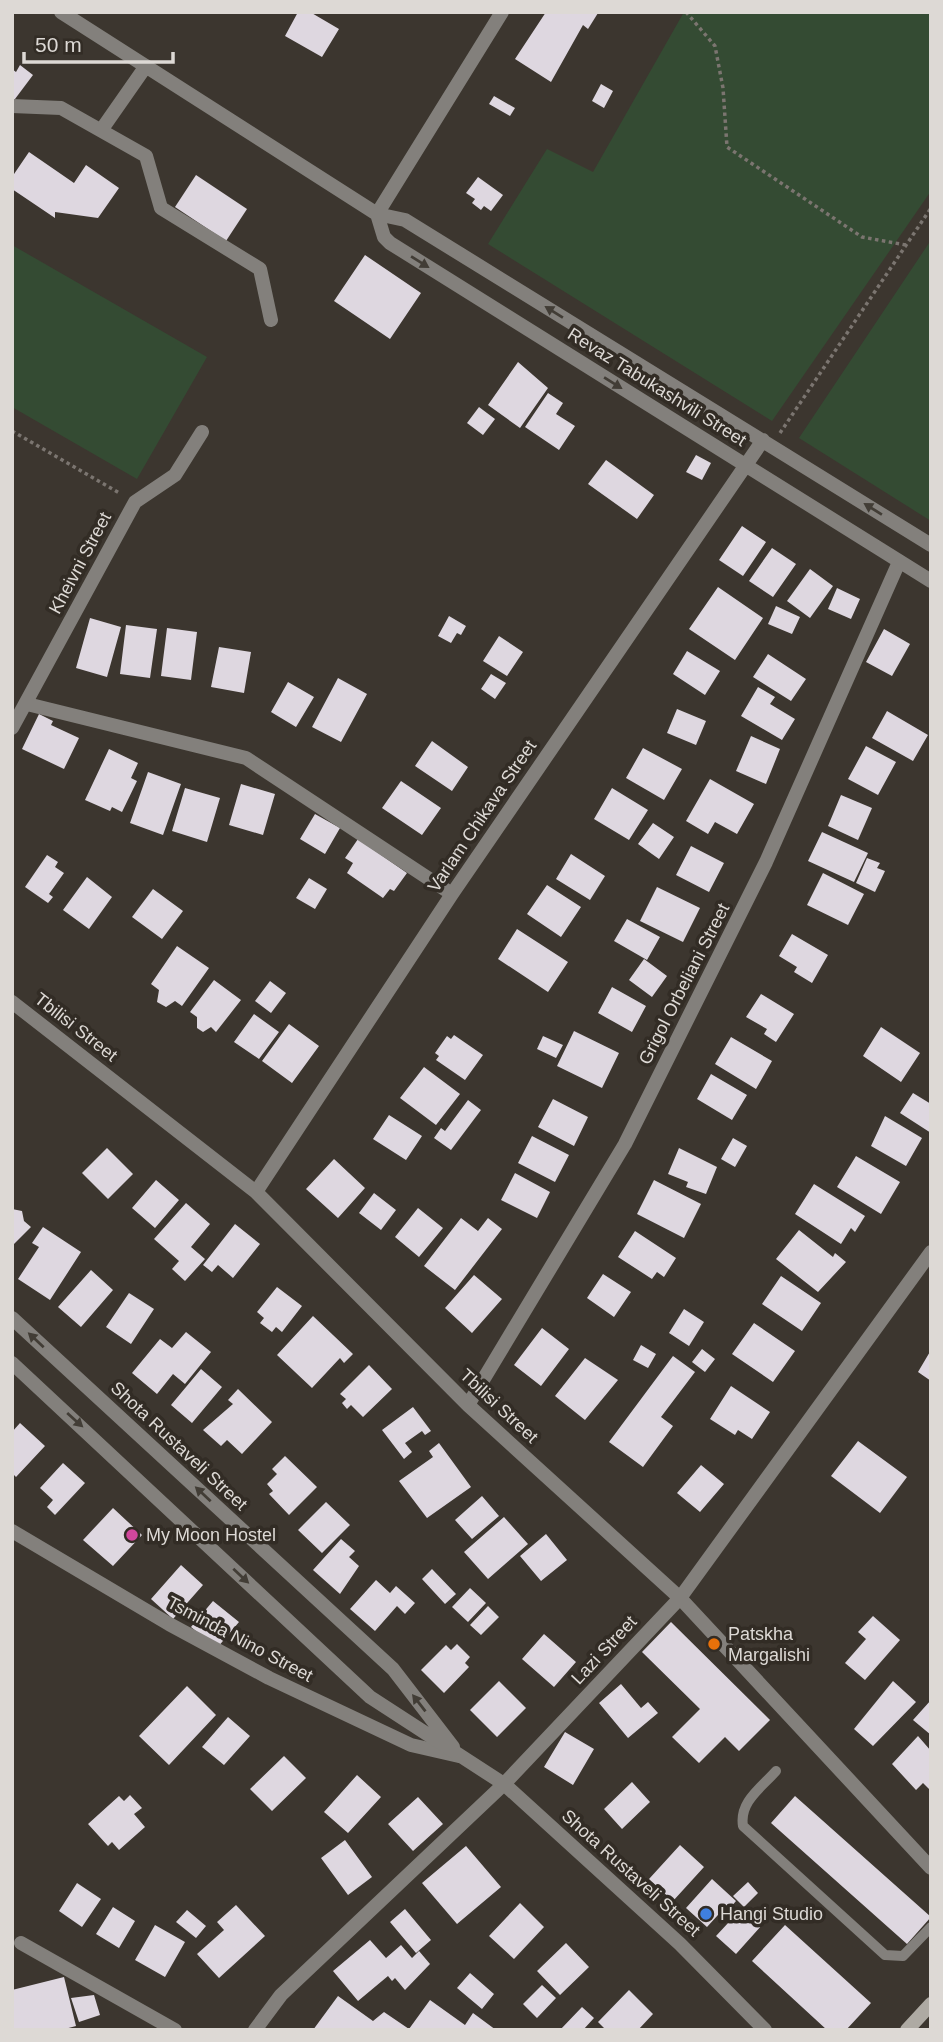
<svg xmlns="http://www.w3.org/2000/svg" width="943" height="2042" viewBox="0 0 943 2042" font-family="Helvetica,sans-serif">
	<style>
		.green { fill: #344b33 }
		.building { fill: #ded7e0 }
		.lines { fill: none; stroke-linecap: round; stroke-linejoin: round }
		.path { stroke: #7b7570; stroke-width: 3.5; stroke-dasharray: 3.5 3.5; stroke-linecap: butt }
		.service { stroke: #83807c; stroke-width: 10 }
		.minor { stroke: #83807c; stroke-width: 14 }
		.tertiary { stroke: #83807c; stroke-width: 14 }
		.secondary { stroke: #aeaaa3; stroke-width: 14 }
		.oneway { fill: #423d36 }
		.hotel-dot { fill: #d1479c; stroke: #322c25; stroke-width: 2.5 }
		.food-dot { fill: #e8710a; stroke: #322c25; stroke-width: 2.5 }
		.shop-dot { fill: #3f7fe0; stroke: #322c25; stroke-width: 2.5 }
		.labels { text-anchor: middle; stroke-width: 7; stroke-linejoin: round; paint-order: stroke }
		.street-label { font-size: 18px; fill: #ddd9d5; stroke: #322c25 }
		.poi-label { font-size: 18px; fill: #ddd9d5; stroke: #322c25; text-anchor: start }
	</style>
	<rect width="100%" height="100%" fill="#3c362f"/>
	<path class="green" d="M684 12H931V191L772 421 488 244 547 149 593 172Z
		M931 240V521L799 438Z
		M12 245 207 357 137 479 12 407Z"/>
	<path class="building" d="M298 12H310L339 29 322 57 285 36Z
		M546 12 598 13 588 29 583 25 551 82 515 59Z
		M20 65 33 75 12 103V69L16 72Z
		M601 84 613 91 604 108 592 101Z
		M494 96 515 108 510 116 489 104Z
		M29 152 74 183 86 165 119 188 98 218 55 212V218L12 189V177Z
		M196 175 247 209 226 241 175 207Z
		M478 177 503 195 491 211 484 206 481 210 472 203 475 199 466 193Z
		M365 255 421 293 390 339 334 301Z
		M518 362 548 388 520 428 488 405Z
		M548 393 563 403 556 414 575 426 559 450 525 427Z
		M479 407 495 419 483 435 467 423Z
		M696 455 711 463 702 480 686 472Z
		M606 460 654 495 637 519 588 484Z
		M742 526 766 542 743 576 719 560Z
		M772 548 796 564 773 597 749 581Z
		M810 569 833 586 810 618 787 601Z
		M718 587 763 618 735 660 689 629Z
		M837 588 860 599 851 619 828 609Z
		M776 606 800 617 792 634 768 624Z
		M449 616 466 626 461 635 457 633 451 643 438 636Z
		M90 618 121 627 107 677 76 668Z
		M126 625 157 629 150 678 120 674Z
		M167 628 197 632 191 680 161 676Z
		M884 629 910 644 892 676 866 662Z
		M499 636 523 652 507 676 483 661Z
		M219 647 251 652 244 693 211 687Z
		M687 651 720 671 705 695 673 674Z
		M768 654 806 679 791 701 753 677Z
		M491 674 506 683 495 699 481 689Z
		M338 678 367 694 341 742 312 727Z
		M288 682 314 697 296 727 271 712Z
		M758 687 775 697 770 704 795 719 782 740 741 716Z
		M677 709 706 721 696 745 667 733Z
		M887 711 928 735 913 761 872 738Z
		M39 714 53 721 51 725 79 738 64 769 22 749Z
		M751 736 780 749 766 784 736 771Z
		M432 741 468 767 452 791 415 766Z
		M866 746 896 762 878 795 848 779Z
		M643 748 682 769 664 800 626 778Z
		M109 749 138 763 131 778 137 781 122 812 112 807 110 811 85 800Z
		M148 772 181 784 163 835 130 823Z
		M710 779 754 804 737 834 715 822 708 834 686 821Z
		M401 781 441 808 422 835 382 808Z
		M241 784 275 794 263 835 229 825Z
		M185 788 220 798 207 842 172 831Z
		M612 788 648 810 629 840 594 819Z
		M841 795 872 808 858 840 828 826Z
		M315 814 340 828 325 854 300 839Z
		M653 823 674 837 659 859 638 844Z
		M822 832 868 853 854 882 808 861Z
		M358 839 407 873 394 891 390 889 383 898 347 873 353 863 345 858Z
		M691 846 724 863 709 892 676 875Z
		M571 854 605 876 590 900 556 879Z
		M47 855 58 862 55 867 64 873 49 894 53 897 48 903 25 887Z
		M867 858 880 863 877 868 885 871 875 892 856 883Z
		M823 873 864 894 848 925 807 905Z
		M87 877 112 897 89 929 63 910Z
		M309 878 327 889 315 909 296 898Z
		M547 885 581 907 561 937 527 914Z
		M657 887 700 908 683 942 640 921Z
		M153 889 183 911 162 939 132 917Z
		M627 919 660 937 647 960 614 941Z
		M517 929 568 962 548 992 498 959Z
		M792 934 828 955 812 983 794 972 797 967 779 956Z
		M177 946 209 968 182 1006 175 1001 166 1007 157 1002 159 990 151 984Z
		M644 959 667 976 652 997 629 980Z
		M214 980 241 1000 216 1032 211 1027 203 1032 197 1028V1017L190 1012Z
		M270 981 286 993 271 1013 255 1001Z
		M612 987 646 1006 632 1032 598 1013Z
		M761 994 794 1014 776 1042 764 1034 767 1029 746 1017Z
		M254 1014 279 1032 259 1059 234 1042Z
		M289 1024 319 1046 292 1083 262 1061Z
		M881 1027 920 1053 901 1082 863 1056Z
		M574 1031 619 1053 602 1088 557 1066Z
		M454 1035 483 1055 465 1080 436 1060 439 1056 435 1053 447 1036 451 1039Z
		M543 1036 563 1045 556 1058 537 1049Z
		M731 1037 772 1061 756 1089 715 1064Z
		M424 1067 460 1094 436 1125 400 1098Z
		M711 1074 747 1095 732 1120 697 1099Z
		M913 1093 931 1104V1133L900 1113Z
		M553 1099 588 1117 574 1146 538 1127Z
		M468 1100 481 1110 451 1150 434 1138 441 1128 445 1131Z
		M389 1115 422 1136 406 1160 373 1139Z
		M885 1116 922 1138 906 1166 871 1146Z
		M532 1136 569 1155 555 1182 518 1163Z
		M733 1138 747 1146 735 1167 721 1159Z
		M107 1148 133 1174 108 1199 82 1173Z
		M679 1148 717 1167 706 1194 686 1187 688 1182 668 1174Z
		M856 1156 900 1182 881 1214 837 1187Z
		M334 1159 365 1188 338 1218 306 1189Z
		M515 1173 550 1192 537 1218 501 1200Z
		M156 1180 179 1200 155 1228 132 1208Z
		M654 1180 701 1204 684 1238 637 1214Z
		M814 1184 865 1216 855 1232 851 1228 841 1244 795 1214Z
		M374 1193 396 1210 381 1230 359 1213Z
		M186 1203 210 1224 191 1247 205 1259 185 1281 172 1269 179 1261 154 1239Z
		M418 1208 443 1228 419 1257 395 1237Z
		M12 1209 22 1211 24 1221 31 1227 12 1246Z
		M461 1218 478 1231 488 1218 502 1229 455 1290 424 1266Z
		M235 1224 260 1244 233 1278 218 1265 212 1272 203 1265Z
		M43 1227 81 1252 50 1300 18 1279 39 1247 32 1243Z
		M799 1230 833 1257 835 1253 846 1262 818 1292 776 1259Z
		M635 1231 676 1258 664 1277 657 1272 652 1279 618 1257Z
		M91 1270 113 1290 81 1327 58 1307Z
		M603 1274 631 1292 614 1317 587 1298Z
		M474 1275 502 1299 472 1333 445 1308Z
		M781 1276 821 1303 802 1331 762 1304Z
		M277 1287 302 1306 282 1332 276 1327 272 1332 260 1323 264 1318 257 1312Z
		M129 1293 154 1309 131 1344 106 1327Z
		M684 1309 704 1322 689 1346 669 1333Z
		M313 1316 353 1354 344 1363 340 1358 312 1388 277 1355Z
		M754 1323 795 1351 773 1382 732 1354Z
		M542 1328 569 1349 541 1386 514 1365Z
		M186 1332 211 1352 185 1384 173 1374 157 1394 132 1373 160 1339 172 1348Z
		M641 1345 656 1354 648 1368 633 1360Z
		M702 1349 715 1359 705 1372 692 1362Z
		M931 1350V1381L918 1372Z
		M673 1356 695 1372 661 1417 673 1426 643 1467 609 1442Z
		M585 1358 618 1380 585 1420 555 1396Z
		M369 1365 392 1389 363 1417 351 1405 347 1409 342 1403 346 1399 340 1394Z
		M201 1369 222 1387 192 1423 171 1405Z
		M731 1386 770 1412 752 1439 738 1430 735 1435 710 1419Z
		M238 1389 272 1422 242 1454 227 1440 221 1446 203 1430 233 1404 228 1400Z
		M413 1407 431 1431 425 1435 422 1431 405 1443 412 1452 404 1459 382 1430Z
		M20 1423 45 1446 16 1477 12 1473V1432Z
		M858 1441 907 1477 880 1513 831 1476Z
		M439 1443 471 1487 427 1518 399 1481 433 1457 429 1451Z
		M285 1456 317 1487 289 1515 269 1494 273 1491 267 1484 277 1474 272 1469Z
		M63 1463 85 1483 55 1515 47 1507 53 1500 40 1488Z
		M701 1465 724 1484 700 1512 677 1493Z
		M482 1496 499 1516 472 1539 455 1520Z
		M326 1502 350 1525 322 1553 298 1530Z
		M113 1508 142 1535 113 1566 83 1540Z
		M504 1517 528 1544 488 1579 464 1552Z
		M546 1534 567 1560 541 1581 520 1556Z
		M341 1539 355 1551 349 1557 359 1566 340 1594 313 1570Z
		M181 1565 203 1585 173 1619 151 1599Z
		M432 1569 456 1594 445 1604 422 1579Z
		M376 1580 390 1593 396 1586 415 1603 405 1614 397 1606 375 1631 350 1609Z
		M470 1588 486 1603 468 1622 452 1607Z
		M213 1601 239 1622 217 1648 191 1627Z
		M488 1606 499 1617 481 1635 470 1625Z
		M873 1616 900 1640 865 1680 845 1663 866 1639 858 1632Z
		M671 1622 770 1720 739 1751 725 1737 699 1763 672 1737 700 1709 642 1652Z
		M544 1634 576 1662 554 1687 522 1659Z
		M457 1644 470 1657 465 1663 469 1667 444 1693 421 1670 446 1645 451 1650Z
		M499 1681 526 1708 497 1737 470 1710Z
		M893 1681 916 1702 873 1746 854 1729Z
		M621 1684 641 1708 648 1702 658 1713 628 1738 599 1703Z
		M187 1686 216 1715 169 1765 139 1736Z
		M931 1700V1735L913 1720Z
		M228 1717 250 1736 224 1765 202 1747Z
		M565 1732 594 1749 573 1785 544 1767Z
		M918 1736 931 1751V1791L923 1783 916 1790 892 1764Z
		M284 1756 306 1778 272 1811 250 1789Z
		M357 1775 381 1797 348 1833 324 1812Z
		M632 1782 650 1802 622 1829 604 1809Z
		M130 1795 142 1808 134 1814 145 1827 119 1850 112 1842 108 1846 88 1824 119 1796 124 1801Z
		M795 1796 931 1917 907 1944 771 1823Z
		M418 1797 443 1824 413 1851 388 1824Z
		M345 1840 372 1877 348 1895 321 1858Z
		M680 1845 704 1867 673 1901 649 1879Z
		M466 1846 501 1887 457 1924 422 1883Z
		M712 1879 736 1901 731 1907 728 1904 707 1927 686 1908Z
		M748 1882 758 1893 744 1907 733 1896Z
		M77 1883 101 1899 82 1927 59 1911Z
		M520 1903 544 1927 514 1959 489 1936Z
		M236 1905 265 1936 219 1978 197 1954 224 1930 217 1922Z
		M113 1907 135 1921 119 1948 96 1934Z
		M742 1908 762 1925 736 1954 716 1936Z
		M405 1909 431 1940 416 1953 390 1922Z
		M187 1910 206 1926 196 1938 176 1922Z
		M155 1925 185 1942 165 1977 135 1960Z
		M785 1925 871 2003 846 2030H827L752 1961Z
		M370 1940 386 1958 401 1945 412 1958 419 1951 430 1964 405 1990 395 1978 392 1981 388 1976 358 2001 333 1971Z
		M566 1943 589 1967 560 1995 537 1971Z
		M470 1973 494 1994 482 2009 457 1988Z
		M64 1977 76 2026 61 2030H12V1990Z
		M542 1985 556 1998 537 2018 523 2004Z
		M629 1990 653 2014 638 2030H606L598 2022Z
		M94 1995 100 2015 79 2022 71 1998Z
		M338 1996 373 2021 384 2012 409 2029 430 2000 465 2025 473 2013 496 2030H313Z
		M582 2007 594 2018 583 2030H560Z"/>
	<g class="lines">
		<path class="path" d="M686 12 715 46 723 88 727 147 862 237 906 245
			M12 431 121 494
			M780 433 931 208"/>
		<path class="service" d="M776 1771C761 1788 739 1802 743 1826L885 1955 903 1956 931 1927"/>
		<path class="minor" d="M61 12 377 214 405 220 931 545
			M12 106 61 108 146 156 161 208 260 269 271 320
			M102 129 146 66
			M377 214 384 237 390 243 931 581
			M377 214 502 12
			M27 704 246 758 452 894
			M12 728 135 502 175 475 202 432
			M12 1002 256 1192 468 1405 680 1598 931 1868
			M256 1192 452 894 763 440
			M468 1405 625 1144 766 862 899 562
			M12 1531 169 1624 269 1678 411 1745 459 1756
			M21 1943 175 2030
			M255 2030 281 1995 504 1784 680 1598 931 1252"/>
		<path class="tertiary" d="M12 1318 393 1669 453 1747
			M12 1363 370 1697 504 1784 680 1944 765 2030"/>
		<path class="secondary" d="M907 2030 931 2004"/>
	</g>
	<defs><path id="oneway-solid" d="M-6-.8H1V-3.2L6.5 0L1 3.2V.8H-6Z" transform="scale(1.75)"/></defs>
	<g class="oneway">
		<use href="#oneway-solid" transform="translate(420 262) rotate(32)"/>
		<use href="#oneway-solid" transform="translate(554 312) rotate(-148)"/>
		<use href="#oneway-solid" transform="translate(613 383) rotate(32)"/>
		<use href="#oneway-solid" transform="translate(873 509) rotate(-148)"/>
		<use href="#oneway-solid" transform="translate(36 1340) rotate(-137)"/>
		<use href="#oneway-solid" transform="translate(75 1420) rotate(42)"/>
		<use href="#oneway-solid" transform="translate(203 1494) rotate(-137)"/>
		<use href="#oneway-solid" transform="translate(241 1576) rotate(43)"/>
		<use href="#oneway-solid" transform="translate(419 1703) rotate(-128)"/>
	</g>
	<circle class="hotel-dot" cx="132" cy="1535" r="7"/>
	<circle class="food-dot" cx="714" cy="1644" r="7"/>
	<circle class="shop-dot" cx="706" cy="1914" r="7"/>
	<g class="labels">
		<g class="street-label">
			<text transform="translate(657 387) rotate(32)" y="6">Revaz Tabukashvili Street</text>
			<text transform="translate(80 563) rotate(-62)" y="6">Kheivni Street</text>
			<text transform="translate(482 816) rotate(-56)" y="6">Varlam Chikava Street</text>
			<text transform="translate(684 984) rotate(-63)" y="6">Grigol Orbeliani Street</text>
			<text transform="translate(76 1027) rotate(38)" y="6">Tbilisi Street</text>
			<text transform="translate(499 1406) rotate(43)" y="6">Tbilisi Street</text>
			<text transform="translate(179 1446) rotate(43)" y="6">Shota Rustaveli Street</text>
			<text transform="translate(240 1639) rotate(28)" y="6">Tsminda Nino Street</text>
			<text transform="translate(604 1650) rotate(-47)" y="6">Lazi Street</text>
			<text transform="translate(631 1873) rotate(42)" y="6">Shota Rustaveli Street</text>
		</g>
		<g class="poi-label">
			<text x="146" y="1541">My Moon Hostel</text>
			<text x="728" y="1640">Patskha<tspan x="728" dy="21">Margalishi</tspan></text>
			<text x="720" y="1920">Hangi Studio</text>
		</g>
	</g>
	<rect width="943" height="2042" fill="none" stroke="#ddd9d5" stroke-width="28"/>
	<path d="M24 52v10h149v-10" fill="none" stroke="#ddd9d5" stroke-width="3.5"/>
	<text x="35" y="52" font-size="21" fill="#ddd9d5" stroke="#322c25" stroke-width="5" paint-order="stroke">50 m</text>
</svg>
